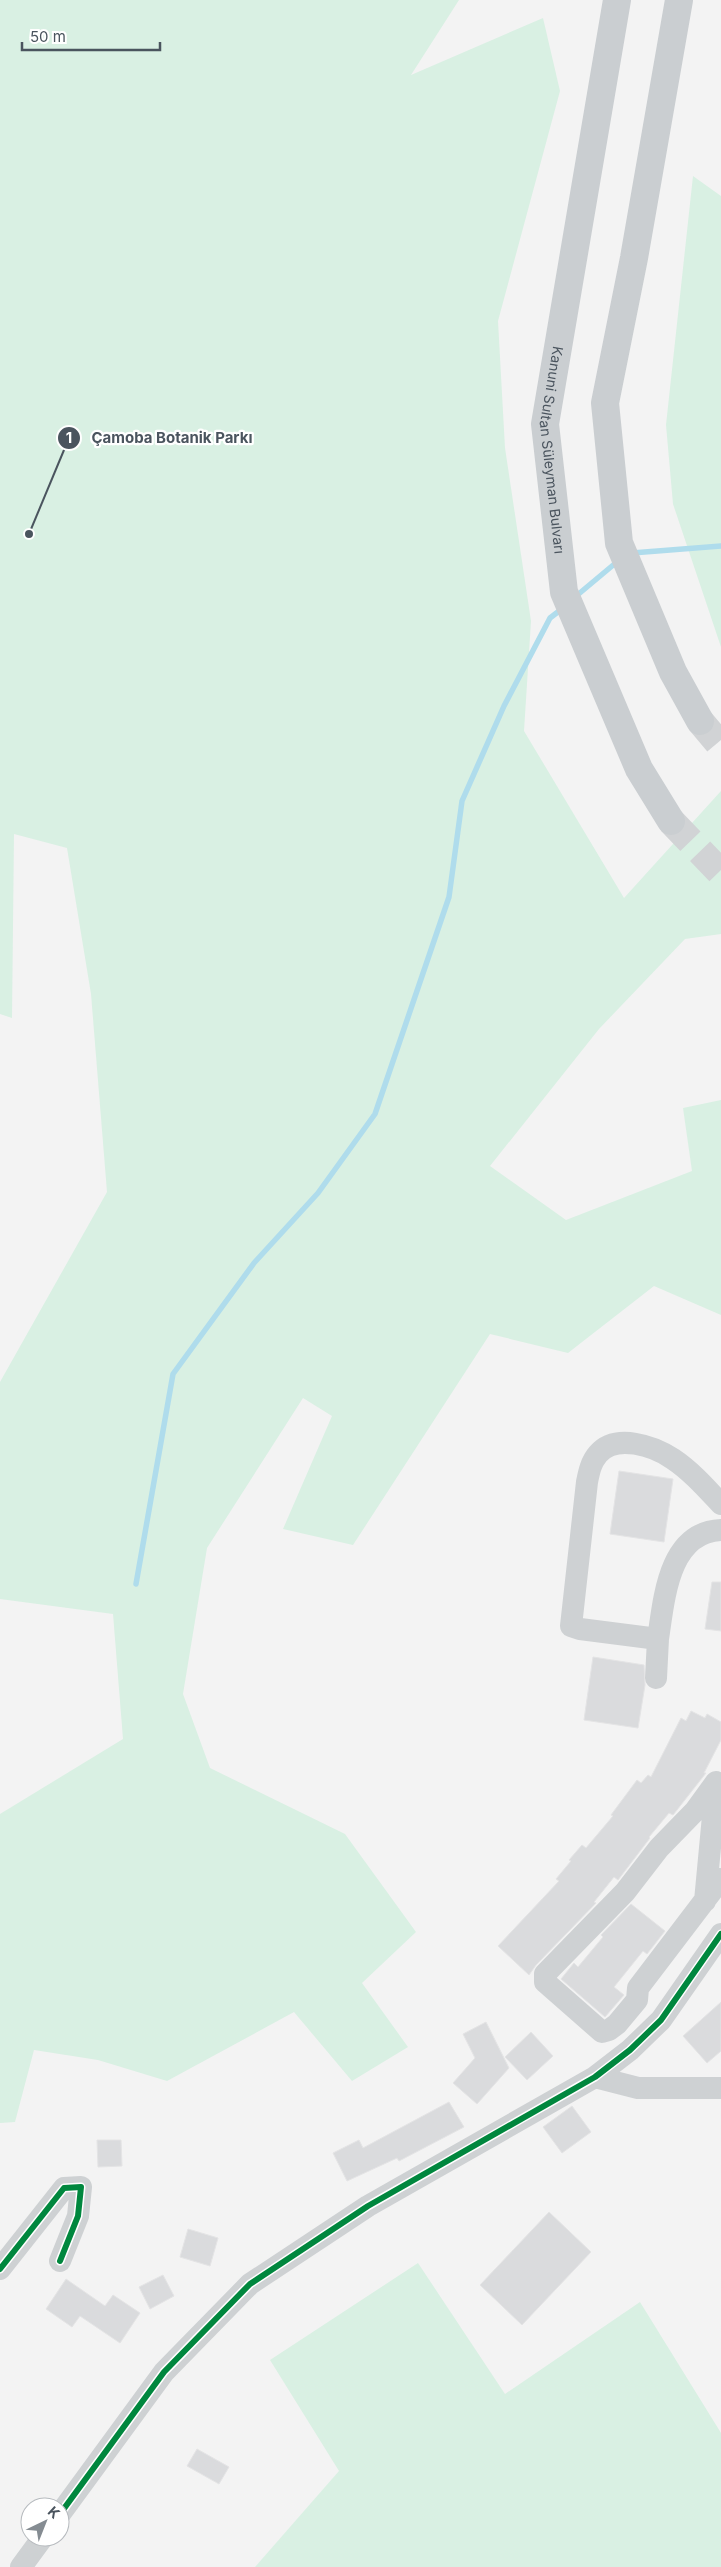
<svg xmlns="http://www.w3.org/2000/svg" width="721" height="2567" viewBox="0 0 721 2567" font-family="Inter,sans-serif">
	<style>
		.green { fill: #d9f0e3 }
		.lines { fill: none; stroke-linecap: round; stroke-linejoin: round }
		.stream { stroke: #afdcec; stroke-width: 5.5 }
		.building { fill: #dadbdd; stroke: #e4e4e5 }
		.major-tunnel { stroke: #d1d3d5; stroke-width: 28; stroke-dasharray: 28 14; stroke-linecap: butt }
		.minor { stroke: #ced1d3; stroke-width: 22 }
		.major { stroke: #caced1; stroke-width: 28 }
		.cycleway-casing { stroke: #fff; stroke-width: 9 }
		.cycleway { stroke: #00873e; stroke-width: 6 }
		.labels { text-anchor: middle; stroke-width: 4.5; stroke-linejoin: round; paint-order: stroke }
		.street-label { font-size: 14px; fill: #4a545e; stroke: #fff }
		.leader { fill: none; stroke: #4a545e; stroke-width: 2 }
		.callout-dot { fill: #4a545e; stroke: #fff; stroke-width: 2 }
		.mark-label { font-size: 15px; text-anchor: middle; font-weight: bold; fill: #fff }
		.callout-label { font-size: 15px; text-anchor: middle; font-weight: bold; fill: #4a545e; stroke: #fff; stroke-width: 4.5; stroke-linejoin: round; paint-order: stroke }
	</style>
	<rect width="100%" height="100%" fill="#f3f3f3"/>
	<path class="green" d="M0 0H459L411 75 543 18 560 91 498 321 505 448 531 621 524 731 624 898 721 791V934L685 939 599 1029 490 1166 566 1220 692 1171 683 1108 721 1100V1315L654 1286 568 1353 490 1334 353 1545 283 1529 332 1416 303 1398 207 1548 183 1694 210 1768 345 1834 416 1932 362 1983 408 2047 352 2081 294 2012 167 2081 98 2060 34 2050 15 2122 0 2123V1814L123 1739 113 1614 0 1599V1382L107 1192 91 994 67 848 14 834 12 1018 0 1014Z
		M693 176 721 196V647L673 504 666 425Z
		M418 2263 505 2394 640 2302 721 2433V2567H255L339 2471 270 2360Z"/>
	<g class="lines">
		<path class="stream" d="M632 553 721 546
			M575 597 618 561
			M136 1584 173 1374 254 1263 318 1193 375 1114 449 897 462 801 504 706 550 618 563 608"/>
	</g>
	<path class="building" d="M619 1471 673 1479 664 1542 610 1534Z
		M712 1582H721V1631L705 1629Z
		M593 1657 644 1665 645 1685 638 1728 584 1720Z
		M691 1711 705 1718 707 1714 721 1722V1740L704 1773H706L677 1810 673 1815 669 1813 649 1837 650 1838 618 1880 614 1877 594 1902 596 1903 536 1965 529 1975 498 1946 559 1881 556 1879 571 1861 569 1860 582 1845 586 1848 613 1816 611 1815 637 1780 641 1783 648 1775 651 1777 681 1718 686 1721Z
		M631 1904 665 1931 647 1954 643 1951 614 1987 624 1995 605 2017 561 1979 574 1963 578 1967 603 1937 601 1935Z
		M721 2002V2051L707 2063 683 2036Z
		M486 2022 509 2068 477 2104 453 2083 475 2058 463 2034Z
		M531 2032 553 2056 527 2080 505 2057Z
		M449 2102 464 2127 399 2161 397 2158 347 2181 333 2153 359 2140 363 2148Z
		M572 2106 591 2132 562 2153 543 2127Z
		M97 2140H121L122 2166 98 2167Z
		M549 2212 591 2252 522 2325 480 2285Z
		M188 2229 218 2238 210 2266 180 2257Z
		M163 2275 174 2296 150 2309 139 2287Z
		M66 2279 105 2306 113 2295 140 2313 120 2343 80 2316 72 2327 46 2309Z
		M197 2449 229 2467 219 2484 187 2466Z"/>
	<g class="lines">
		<path class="major-tunnel" d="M700 721 721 746
			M671 821 721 873"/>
		<path class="minor" d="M721 1504C706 1488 691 1471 673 1459 654 1446 616 1433 598 1454 591 1462 589 1472 587 1482L571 1626 580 1629 658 1639C664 1600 668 1532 721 1530
			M656 1678 658 1639
			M716 1782 695 1811 659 1848 625 1892 545 1974V1982L602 2032 609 2030 617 2024 637 2000 638 1988 721 1879
			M705 1901 716 1784
			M595 2077 638 2088H721
			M0 2269 64 2188 81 2187 78 2216 60 2261
			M60 2514 164 2372 250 2284 368 2206 595 2077 630 2050 661 2020 721 1934
			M21 2567 43 2537"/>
		<g class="major">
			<path id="s1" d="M617 0 545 424 564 592 639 769 671 821"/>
			<path d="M679 0 634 258 605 403 619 543 673 672 700 721"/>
		</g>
		<defs>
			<path id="cycleway" d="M0 2269 64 2188 81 2187 78 2216 60 2261
				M60 2514 164 2372 250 2284 368 2206 595 2077 630 2050 661 2020 721 1934"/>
		</defs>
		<use href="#cycleway" class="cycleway-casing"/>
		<use href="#cycleway" class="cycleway"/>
	</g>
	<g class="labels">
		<g class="street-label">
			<text dy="5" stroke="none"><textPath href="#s1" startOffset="456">Kanuni Sultan Süleyman Bulvarı</textPath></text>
		</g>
	</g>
	<path class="leader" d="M29 534L69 438"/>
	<g class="callout-dot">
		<circle cx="29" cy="534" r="5"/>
		<circle cx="69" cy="438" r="12"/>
	</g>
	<g class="mark-label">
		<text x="69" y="443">1</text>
	</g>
	<g class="callout-label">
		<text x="172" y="443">Çamoba Botanik Parkı</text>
	</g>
	<g transform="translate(45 2522) rotate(43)"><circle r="24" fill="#ffffff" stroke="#b7bbbf"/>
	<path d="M0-4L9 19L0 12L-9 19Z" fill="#858c92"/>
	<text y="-8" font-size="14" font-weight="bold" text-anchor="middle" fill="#4a545e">K</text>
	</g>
	<path d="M22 42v8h138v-8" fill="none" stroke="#4a545e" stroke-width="2.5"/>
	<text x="30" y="42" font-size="15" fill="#4a545e" stroke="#ffffff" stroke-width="4" paint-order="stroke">50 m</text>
</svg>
